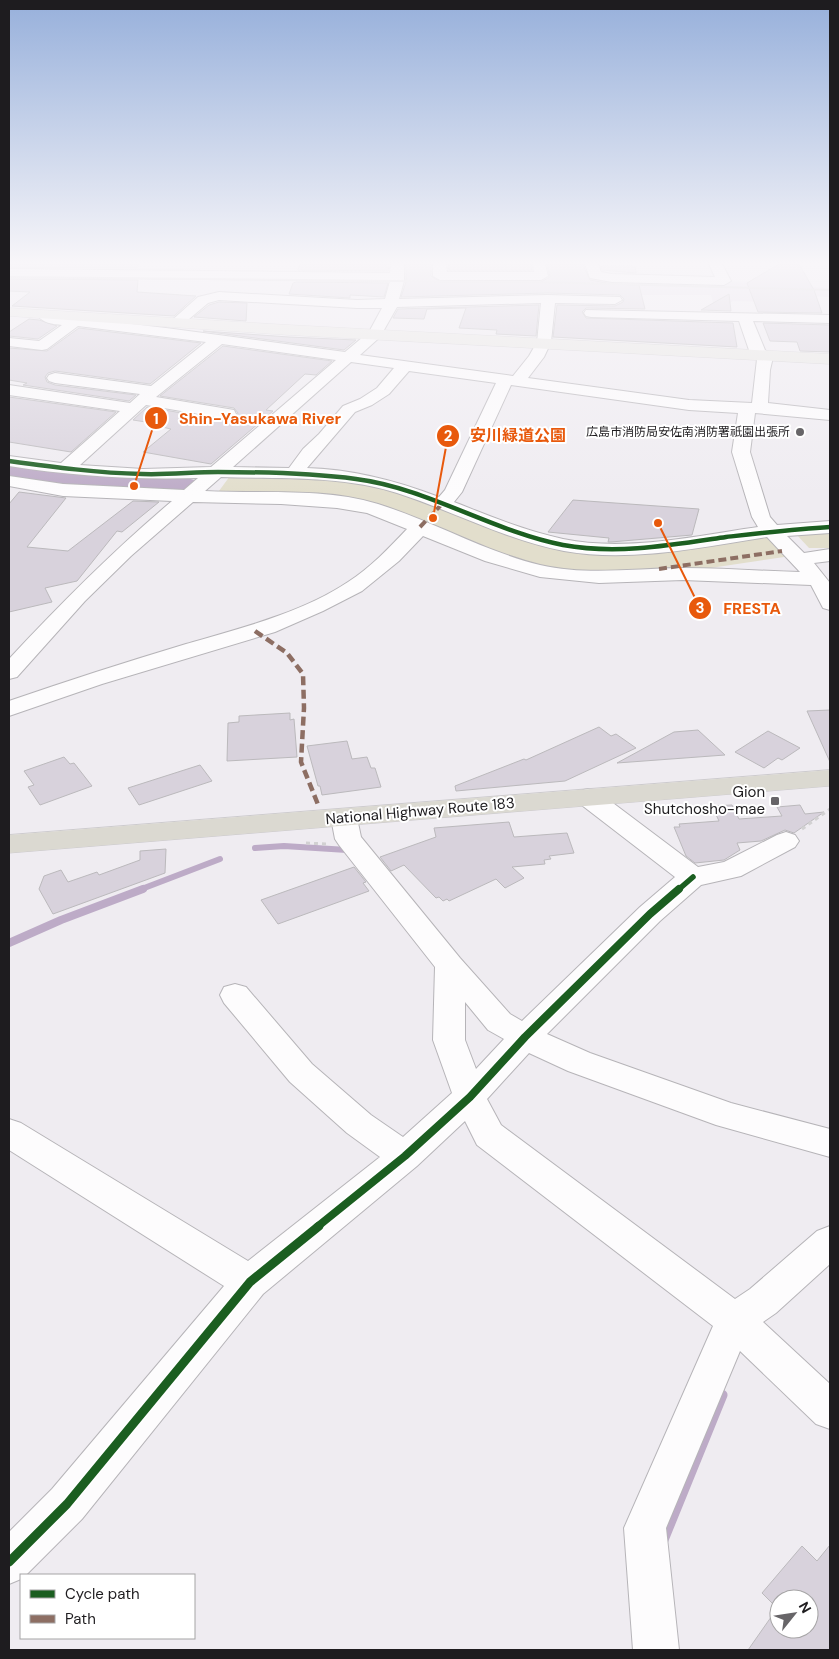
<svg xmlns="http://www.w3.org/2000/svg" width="839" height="1659" viewBox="0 0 839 1659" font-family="'DM Sans','Noto Sans JP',sans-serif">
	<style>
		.built { fill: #e5dee9 }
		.green { fill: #e2decc }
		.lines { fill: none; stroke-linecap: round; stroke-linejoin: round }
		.stream-far2 { stroke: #bdabc7; stroke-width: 6 }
		.stream-far1 { stroke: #bdabc7; stroke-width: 8 }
		.stream { stroke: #bdabc7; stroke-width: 11 }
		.river { fill: #bdabc7; fill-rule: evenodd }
		.building { fill: #d8d2dc; stroke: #bbb9bc; fill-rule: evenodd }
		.minor-casing { stroke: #b6b4b8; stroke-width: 2 }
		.major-casing { stroke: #cccacd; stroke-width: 1 }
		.highway-casing { stroke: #cccacd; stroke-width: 1 }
		.path { stroke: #d2d1d2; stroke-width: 3; stroke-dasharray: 4 4; stroke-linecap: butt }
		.minor { fill: #fdfcfd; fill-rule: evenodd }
		.major { fill: #e8e7e3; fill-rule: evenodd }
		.highway { fill: #dbd9d1; fill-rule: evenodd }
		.rail { stroke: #d0cfd0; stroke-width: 2 }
		.quiet-far1 { stroke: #8d6e63; stroke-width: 4; stroke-dasharray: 8 4; stroke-linecap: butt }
		.quiet { stroke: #8d6e63; stroke-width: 4.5; stroke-dasharray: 9 4.5; stroke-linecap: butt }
		.cycleway-far3-casing { stroke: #fff; stroke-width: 7 }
		.cycleway-far2-casing { stroke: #fff; stroke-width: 9 }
		.cycleway-far1-casing { stroke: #fff; stroke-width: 11 }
		.cycleway-casing { stroke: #fff; stroke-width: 12 }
		.cycleway-far3 { stroke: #1b5e20; stroke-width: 4.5 }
		.cycleway-far2 { stroke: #1b5e20; stroke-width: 5.5 }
		.cycleway-far1 { stroke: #1b5e20; stroke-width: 8 }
		.cycleway { stroke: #1b5e20; stroke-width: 9 }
		.poi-dot { fill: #676568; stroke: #fff; stroke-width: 2 }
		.labels { text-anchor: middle; stroke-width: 4; stroke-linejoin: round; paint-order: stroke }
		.far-poi-label { font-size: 12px; fill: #1e1c1f; stroke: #fff; text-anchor: end }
		.poi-label { font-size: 15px; fill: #1e1c1f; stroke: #fff; text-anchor: end }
		.street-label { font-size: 15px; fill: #1e1c1f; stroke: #fff }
		.leader { fill: none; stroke: #e8590c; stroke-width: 2 }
		.callout-dot { fill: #e8590c; stroke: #fff; stroke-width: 2 }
		.mark-label { font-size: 15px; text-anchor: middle; font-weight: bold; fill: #fff }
		.callout-label { font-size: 16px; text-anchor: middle; font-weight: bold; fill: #e8590c; stroke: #fff; stroke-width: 4; stroke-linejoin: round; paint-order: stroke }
	</style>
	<rect width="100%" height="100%" fill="#efecf1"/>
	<path class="built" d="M584 276 606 279 760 283 830 288V293L828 294 830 297 779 295 782 302 733 301 725 306 713 303 711 295H616L615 292 404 283 407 277 561 278Z"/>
	<path class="green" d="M230 476 300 477 356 482 403 494 492 529 613 553 766 535 791 556 697 570 606 573 540 570 375 507 216 495Z
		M830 532V548H809L796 534Z"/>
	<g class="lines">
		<path class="stream-far2" d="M255 848 284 846 347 850
			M139 890 220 859"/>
		<path class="stream-far1" d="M9 943 61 920 143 889"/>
		<path class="stream" d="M663 1540 722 1395"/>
		<path class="river" d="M9 464 96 474 184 477 194 480 198 486 194 492 184 495C125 494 67 490 9 480Z"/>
	</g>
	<path class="building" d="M9 264H138V268L9 267Z
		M300 264H389L388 271 298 270Z
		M406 264H431V276L440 282H541L550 277 547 264H579L583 265 590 280 612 284 639 285 645 309 586 308 582 312 586 318 733 323 737 347 553 337 557 305 615 306 623 302 624 299 620 295 548 293 401 297 406 282Z
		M448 264H531L532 270H449Z
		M779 264H799L814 290 822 313 758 312 747 283Z
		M601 266H635L636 273 602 270Z
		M9 279 138 280 137 292 196 296 174 316 12 306 30 292 9 291Z
		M296 282 388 283 384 297 350 295V298L289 294 293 283Z
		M729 294 731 311 702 310H701Z
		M219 302 247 303 246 321 194 317 209 305Z
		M539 305 536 336 496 334 497 330 459 328 466 308 427 309 424 319 393 318 398 309Z
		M29 319 39 320 57 326 38 339 9 336V332Z
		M763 323 830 325V352L800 351 797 342 770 341Z
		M79 328 201 343 150 384 55 371 48 373 45 377 47 382 55 385 136 395 129 401 23 385 27 383 9 380V348L47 351Z
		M203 331 289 337 356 340 344 350Z
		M223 346 332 361 316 375 305 374 266 410 273 411 211 464 143 452 171 429 162 427 165 425 133 420 147 407 228 421 236 419 238 413 234 408 160 396Z
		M9 397 116 412 71 452 9 442Z
		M19 492 66 498 27 547 68 551 133 501 159 502 122 532 117 531 77 581 45 588 52 602 9 612V504Z
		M573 500 699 509 692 535 611 542H608L609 538 548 532Z
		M830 710V762L807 711Z
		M290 713V720L294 719 297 757 227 761 228 723 239 722V716Z
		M599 727 611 736 616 734 636 748 565 781 456 791 455 786 524 759 526 760Z
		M698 730 725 755 617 763 674 732Z
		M768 731 800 748 782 760 778 758 764 768 735 752Z
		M347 741 352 759 367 757 371 768H375L381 787 322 795 320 786H318L307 746Z
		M64 757 70 764 74 763 92 786 40 805 28 787 34 785 24 771Z
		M200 765 212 781 139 805 128 788Z
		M732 805 739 819 782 816 777 807 800 805 805 814 824 812 794 833 785 830 761 841 737 843 740 850 724 860 695 863 686 856 674 827H680L679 824 719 821 712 806Z
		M509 822 514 837 567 833 574 853 549 856 551 859 544 860 545 864 512 867 524 878 505 888 496 879 449 901 447 899 443 901 439 897 436 898 404 865 391 871 380 857 436 837 434 828Z
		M166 849 165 873 53 914 39 889 44 876 61 870 68 882 97 872 99 875 140 860V851Z
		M354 867 366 882 363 883 369 891 278 924 261 900Z
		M830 1545V1650H748L776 1610V1607L762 1593 802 1546 817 1561ZM779 1599H809V1629H779Z"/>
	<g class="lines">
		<defs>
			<path id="minor" d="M391 264H404V281L399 299 548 295 620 297 622 300 615 304 555 303 551 342 544 357 528 378 689 400 752 403 757 359 750 353 739 321 591 317 586 316 584 313 586 310 830 315V323L753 321 765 350 773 357 770 370 768 403 830 410V420L755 413 750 452 770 517 777 525 830 521V533L787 536 804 553 830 549V561L814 563 830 583V610L823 608 811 585 683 580 599 583 540 577 485 561 423 536 399 561 362 591 323 611 275 632 102 684 9 716V701C67 681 126 662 186 644 238 629 302 613 348 582 370 568 389 548 407 529L367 513 337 508 281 504 193 502 131 556 85 601 17 677 9 679V659C62 602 113 551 172 501L63 496 9 486V476L63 484 184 490 198 478C134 480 72 476 9 466V456L61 463 120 411 9 395V385L130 403 140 394 55 383 49 381 47 378 49 375 55 373 151 386 206 342 78 326 47 349 42 350 9 346V338L39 341 62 325C52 324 43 323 37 315L39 312 44 311 54 315 166 328 345 352 369 332 382 308H357L219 300 208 303 182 325H172L170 322 198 297 219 292 357 300 385 299 390 281 9 277V269L390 273ZM541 303 537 342 529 356 513 376 360 355 380 337 397 307ZM222 344 336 360 211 467 143 469 80 465 146 405 228 419 234 418 236 414 234 410 156 397ZM351 362 394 368 377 388 360 399 343 406 319 434 303 449 289 468 233 467ZM409 371 496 383 445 490 439 497C397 481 352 469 307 468L355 412 372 405 389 394ZM511 385 689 410 738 413 732 452 752 517 758 527C695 536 626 552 563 539 525 531 490 516 454 502L462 492ZM221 477C279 479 341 475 397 493 453 511 506 540 564 551 631 563 701 547 767 537L800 572C761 571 722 568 683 568 636 568 587 576 540 565 483 551 433 521 378 504 324 487 260 494 205 491Z
				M433 264H446L447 272H534L533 264H545L548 276 541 280H440L433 276Z
				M585 264H598L601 272 612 274 715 277 709 264H722L731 281 724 285 612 282 590 278Z
				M588 789 597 791 698 867 724 862 777 835 786 832 795 835 799 841 795 847 741 876 701 885 660 921 547 1034 590 1053 731 1103 830 1129V1157L716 1125 568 1071 529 1053 487 1099 501 1125 735 1299 750 1289 817 1231 830 1226V1264L776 1313 763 1322 830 1384V1429L816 1424 740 1351 666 1528 679 1650H633L624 1528 713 1326 477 1145 465 1121 417 1166 263 1294 82 1519 26 1575H21V1579L9 1584V1532L52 1489 224 1286 9 1150V1119L21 1123 248 1261 380 1157 347 1133 290 1082 224 1003 220 995 224 987 235 984 246 987 312 1064 371 1115 403 1137 452 1093 433 1040 435 967 339 845 335 839 331 818 335 812 344 810 353 812 357 818 361 837 460 958 510 1014 522 1021 640 907 675 877 579 803 575 797 579 791ZM465 1002 488 1030 504 1039 476 1069 465 1040Z"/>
			<path id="major" d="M9 308 289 325 830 354V364L289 335 9 316Z"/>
			<path id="highway" d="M830 770V786L9 853V835Z"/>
		</defs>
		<use href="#minor" class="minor-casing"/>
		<use href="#major" class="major-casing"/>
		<use href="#highway" class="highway-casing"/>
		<path class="path" d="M802 829 830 809
			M306 843 326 844"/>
		<use href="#minor" class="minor"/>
		<use href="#major" class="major"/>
		<use href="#highway" class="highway"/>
		<path class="rail" d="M9 277 576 283 830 290"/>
		<path class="quiet-far1" d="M420 527 442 504
			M659 569 782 551"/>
		<path class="quiet" d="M255 631 287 653 303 674 304 708 301 762 319 807"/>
		<defs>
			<path id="cycleway-far3" d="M9 461C53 467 98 473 142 474 168 475 193 472 218 472 264 472 310 473 356 479 427 488 492 531 563 545 617 555 672 545 726 537 761 533 795 529 830 527"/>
			<path id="cycleway-far2" d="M678 890 693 877"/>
			<path id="cycleway-far1" d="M317 1227 405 1156 470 1097 525 1037 650 914 679 889"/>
			<path id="cycleway" d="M9 1562 67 1504 250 1282 319 1226"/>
		</defs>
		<use href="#cycleway-far3" class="cycleway-far3-casing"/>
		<use href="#cycleway-far2" class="cycleway-far2-casing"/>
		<use href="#cycleway-far1" class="cycleway-far1-casing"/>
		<use href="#cycleway" class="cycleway-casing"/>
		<use href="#cycleway-far3" class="cycleway-far3"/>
		<use href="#cycleway-far2" class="cycleway-far2"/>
		<use href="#cycleway-far1" class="cycleway-far1"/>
		<use href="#cycleway" class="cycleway"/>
	</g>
	<linearGradient id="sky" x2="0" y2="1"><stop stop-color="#97b0db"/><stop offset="0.53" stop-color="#f8f6f9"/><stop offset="1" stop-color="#f8f6f9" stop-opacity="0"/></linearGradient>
	<rect width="839" height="496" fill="url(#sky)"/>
	<g class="poi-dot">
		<circle cx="800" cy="432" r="5"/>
		<rect x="770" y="796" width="10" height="10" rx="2.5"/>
	</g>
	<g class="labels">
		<g class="far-poi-label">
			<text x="790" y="436">広島市消防局安佐南消防署祇園出張所</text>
		</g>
		<g class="poi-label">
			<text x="765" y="797">Gion<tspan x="765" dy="17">Shutchosho-mae</tspan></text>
		</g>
		<g class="street-label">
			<text transform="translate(420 811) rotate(-5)" y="5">National Highway Route 183</text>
		</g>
	</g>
	<path class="leader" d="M134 486L156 418M433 518L448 436M658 523L700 608"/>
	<g class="callout-dot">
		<circle cx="134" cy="486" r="5"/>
		<circle cx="433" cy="518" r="5"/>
		<circle cx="658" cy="523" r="5"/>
		<circle cx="156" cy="418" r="12"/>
		<circle cx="448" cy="436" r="12"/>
		<circle cx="700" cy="608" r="12"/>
	</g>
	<g class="mark-label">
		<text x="156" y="424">1</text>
		<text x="448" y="441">2</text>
		<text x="700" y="613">3</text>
	</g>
	<g class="callout-label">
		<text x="260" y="424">Shin-Yasukawa River</text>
		<text x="518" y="441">安川緑道公園</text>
		<text x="752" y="614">FRESTA</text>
	</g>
	<rect width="839" height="1659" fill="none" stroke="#1e1c1f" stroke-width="20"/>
	<rect x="20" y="1574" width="175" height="65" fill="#ffffff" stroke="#a5a4a5"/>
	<rect x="30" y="1590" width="25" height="8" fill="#1b5e20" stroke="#a5a4a5"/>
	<text x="65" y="1599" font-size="15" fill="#1e1c1f">Cycle path</text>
	<rect x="30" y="1615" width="25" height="8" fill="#8d6e63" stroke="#a5a4a5"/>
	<text x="65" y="1624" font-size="15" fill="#1e1c1f">Path</text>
	<g transform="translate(794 1614) rotate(60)"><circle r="24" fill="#ffffff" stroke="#a5a4a5"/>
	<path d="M0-4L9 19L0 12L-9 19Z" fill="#676568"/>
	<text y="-8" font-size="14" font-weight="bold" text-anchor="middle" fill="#1e1c1f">N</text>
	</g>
</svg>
